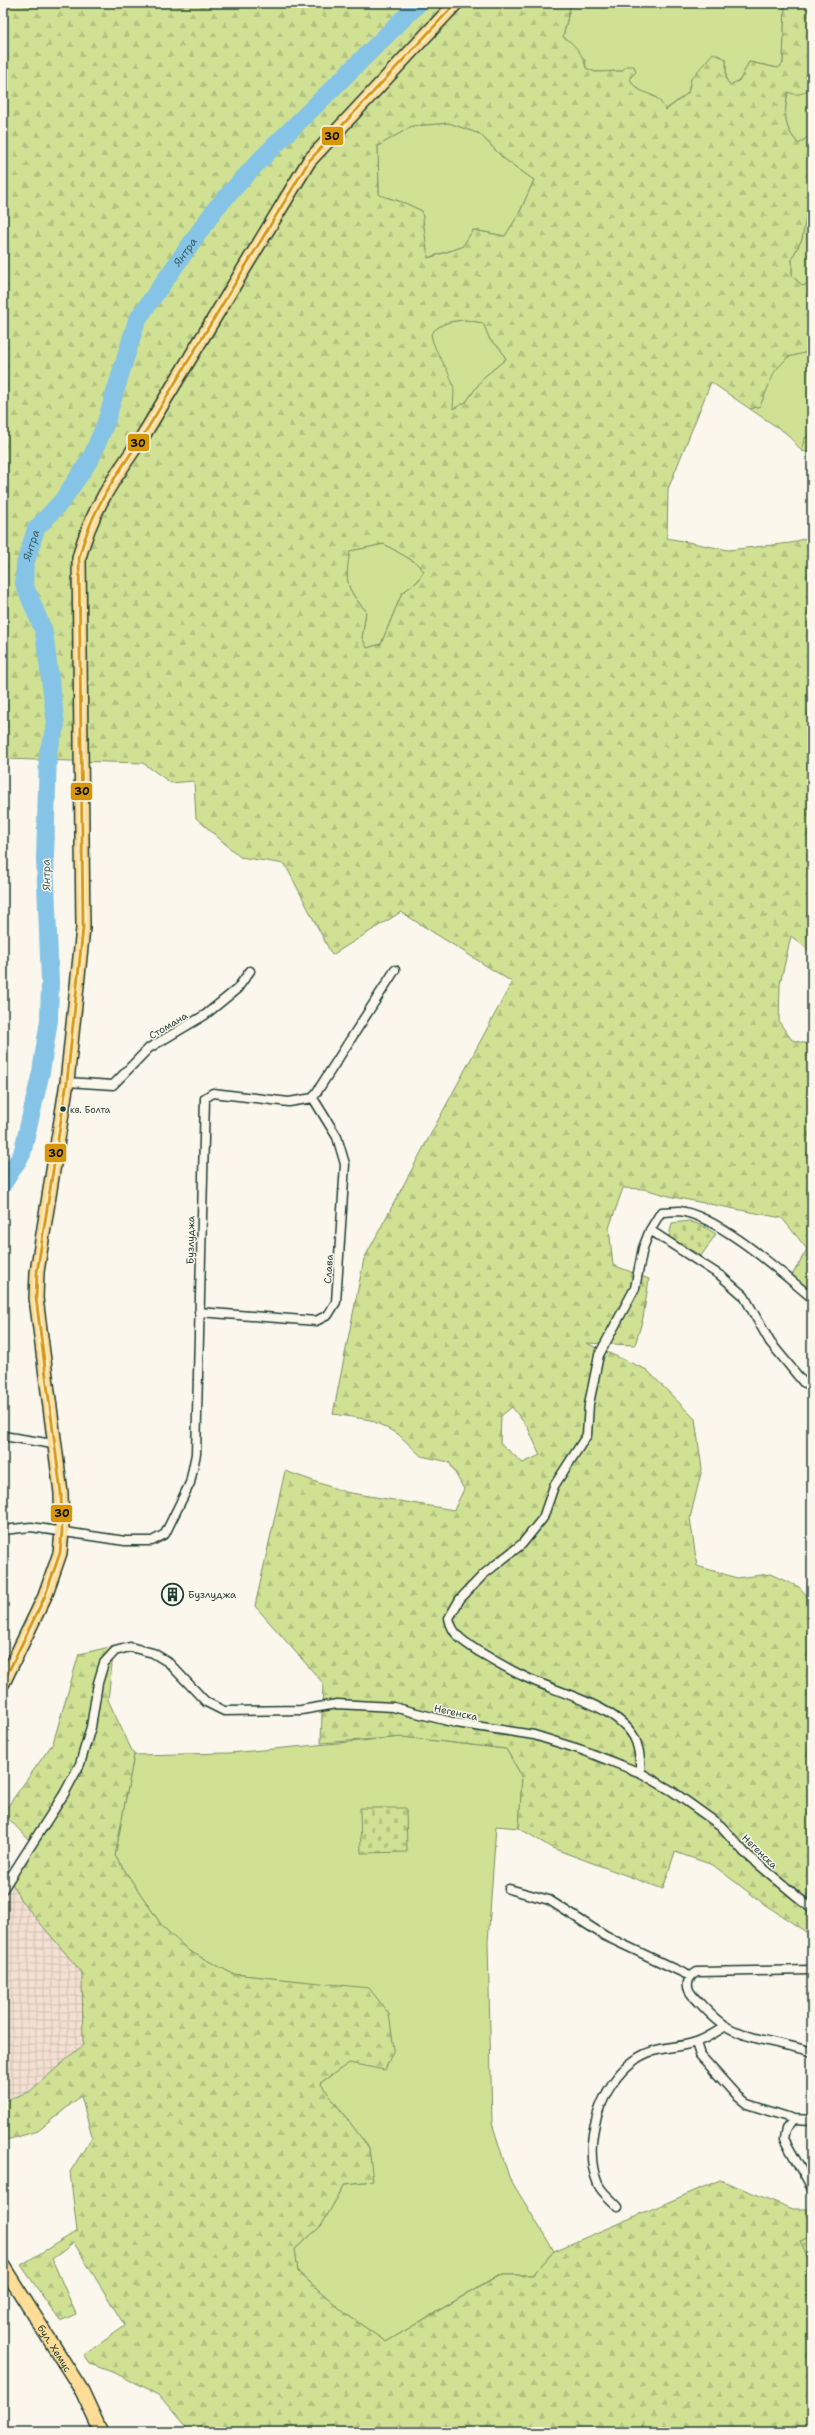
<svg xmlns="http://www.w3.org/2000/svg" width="815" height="2435" viewBox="0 0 815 2435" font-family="'Shantell Sans',sans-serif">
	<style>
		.industrial { fill: url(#industrial-grid) }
		.green { fill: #d1e194; stroke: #788f64 }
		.forest { fill: url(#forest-firs); stroke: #788f64; fill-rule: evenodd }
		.cemetery { fill: url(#cemetery-stones); stroke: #788f64 }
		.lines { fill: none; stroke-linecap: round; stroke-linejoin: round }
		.river { stroke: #85c4e6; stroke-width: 18 }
		.street-casing { stroke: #1f3d34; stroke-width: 11 }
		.primary-casing { stroke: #1f3d34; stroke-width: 16 }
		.street { stroke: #fbf7ec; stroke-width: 8 }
		.primary { stroke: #ffdd96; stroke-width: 13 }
		.bus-1-casing { stroke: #fbf7ec; stroke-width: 6 }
		.bus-1 { stroke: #d79608; stroke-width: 3 }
		.bus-dot { fill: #1f3d34; stroke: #fbf7ec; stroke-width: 1.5 }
		.labels { text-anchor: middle; stroke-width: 3; stroke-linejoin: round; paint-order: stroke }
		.bus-label { font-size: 9px; fill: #1f3d34; stroke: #fbf7ec; text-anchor: start }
		.street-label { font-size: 10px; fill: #1f3d34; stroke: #fbf7ec }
		.poi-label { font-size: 10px; fill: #1f3d34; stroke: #fbf7ec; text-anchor: start }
		.water-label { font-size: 11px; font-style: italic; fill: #385f60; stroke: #fbf7ec }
		.line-badge { stroke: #fbf7ec; stroke-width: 1.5 }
		.pale-badge-label { font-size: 11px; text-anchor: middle; font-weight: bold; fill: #111 }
	</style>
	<defs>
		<pattern id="industrial-grid" width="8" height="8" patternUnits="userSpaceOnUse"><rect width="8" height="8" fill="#f3e0d2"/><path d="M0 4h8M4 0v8" fill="none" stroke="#d0c1b5"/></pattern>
		<pattern id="forest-firs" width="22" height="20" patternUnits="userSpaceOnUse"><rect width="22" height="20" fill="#d1e194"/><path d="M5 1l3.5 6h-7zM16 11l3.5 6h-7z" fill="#b3c280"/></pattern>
		<pattern id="cemetery-stones" width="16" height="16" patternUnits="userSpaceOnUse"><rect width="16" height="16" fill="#d1e194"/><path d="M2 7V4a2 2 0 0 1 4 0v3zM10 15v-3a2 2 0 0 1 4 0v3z" fill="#b3c280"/></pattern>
	</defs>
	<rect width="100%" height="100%" fill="#fbf7ec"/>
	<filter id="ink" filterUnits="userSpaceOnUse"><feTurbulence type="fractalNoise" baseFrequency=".025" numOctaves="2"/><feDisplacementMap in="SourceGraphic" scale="8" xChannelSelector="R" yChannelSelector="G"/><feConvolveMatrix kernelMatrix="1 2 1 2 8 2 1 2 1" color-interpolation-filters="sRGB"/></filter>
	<g filter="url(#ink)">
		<path class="industrial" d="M12 1877 13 1885 20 1899 82 1973 83 2045 29 2092 3 2101V1889Z"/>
		<path class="green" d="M571 3H785L783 64 778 68 749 62 740 80 730 85 726 79V59L691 79 688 93 665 110 656 97 644 93 632 84 630 78 622 71 595 72 586 68 585 60 563 37Z
			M812 83V133L799 144C783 128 784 113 788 92L810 88Z
			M449 123 480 134 503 158 534 180 519 214 505 236 473 230 462 247 427 258 422 211 405 203 379 195 378 146 412 126Z
			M812 184V282L803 286 792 276V258L802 239Z
			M466 320 484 323 490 340 500 348 506 359 484 377 466 402 453 409 433 347 431 334C441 322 451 321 466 320Z
			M812 351V434L804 439 802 451 786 433 750 409 760 406 774 371 788 357Z
			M384 544 415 562 424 571 417 582 402 593 381 644 367 648 362 638 366 611C345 587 345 582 349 551Z
			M403 1737 506 1749 522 1776 519 1828 496 1826 488 1942 492 2123 509 2177 554 2251 533 2275H498L386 2342 346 2314 298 2272 295 2249 321 2226 345 2184 372 2181 369 2148 320 2083 349 2063 296 1981 233 1974 189 1951 162 1926 115 1856 134 1755 230 1753Z"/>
		<path class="forest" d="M3 3H571L563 37C575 44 583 54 586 68L595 72 622 71 626 66H634L636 72 630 78C634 91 645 91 655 97 659 99 663 106 666 110L688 93 691 79 713 53 726 59V79L730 85 740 80 749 62 778 68 783 64 785 3H812V83C808 93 798 97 788 92 784 113 783 128 799 144L812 133V184L802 239 792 258V276L803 286 812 282V351L788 357 775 371 760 406 750 409 711 382 668 489 667 538 728 550 791 543 812 536V953L791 936 780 984 779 1022 792 1040 812 1045V1298L790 1279 807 1249 782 1218 673 1197 644 1189 623 1188 609 1228 613 1265 649 1279 643 1318 635 1345 586 1343 647 1370 695 1419 702 1469 690 1518 697 1566 737 1578 770 1574 799 1587 812 1601V1936L764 1904 713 1865 675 1852 663 1889 552 1848 519 1828 522 1776 506 1749 403 1737 321 1743 323 1683 255 1606 285 1471 345 1492 454 1510 464 1489 449 1462 421 1456 398 1434 371 1420 333 1414 364 1259 512 982 401 912 332 955 285 864 240 857 196 818 194 781 171 783 143 763 3 759ZM449 123 480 134 503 158 534 180 519 214 505 236 473 230 462 247 428 258 422 211 405 203 379 195 378 146 412 126ZM466 320 483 323 490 340 500 348 506 359 484 377 466 402 453 409C453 402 455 392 453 385 448 366 434 353 431 334 441 322 451 321 466 320ZM384 544 415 562 424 571 417 582 402 593 381 644 367 648 362 638 366 611C345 587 345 582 350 551ZM512 1407 528 1428 540 1455 523 1463 500 1443 501 1416Z
			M812 434V453L802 451 804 439Z
			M114 1646 108 1700 134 1755 115 1856 162 1926 189 1951 233 1974 369 1988 389 2014 394 2049 385 2070 349 2063 320 2083 369 2148 373 2181 345 2184 321 2226 295 2249 298 2272 346 2314 386 2342 499 2275H533L554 2251 720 2180 793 2209H812V2236L801 2241 812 2268V2432H190L159 2395 115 2373 90 2364 84 2355 125 2326 74 2243 52 2259 76 2314 60 2321 21 2265 77 2231 70 2172 92 2137 81 2096 38 2131 3 2141V2101L29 2092 83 2045 82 1973 20 1899 13 1885 12 1877 33 1844 3 1813 53 1743 79 1654Z"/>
		<path class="cemetery" d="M689 1221 703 1226 716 1234 701 1256 669 1237 672 1223Z
			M360 1808H406L407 1852 361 1853Z
			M812 2236V2268L800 2241Z"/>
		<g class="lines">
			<path class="river" id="s1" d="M3 1184 22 1154 41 1072 49 1020 50 982 45 859 48 752 56 725 44 632 24 584 25 564 36 529 62 501 91 458 105 425 137 320 216 208 260 160 419 3"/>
			<defs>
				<path id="street" d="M67 1082 113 1085 149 1048 205 1015 237 989 250 971
					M650 1230 721 1276 744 1296 770 1342 803 1382 812 1386
					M199 1312 316 1321 328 1315 336 1302 345 1164 337 1137 313 1098
					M3 1436 53 1444
					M3 1530 31 1527 125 1541H152L165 1534 190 1483 196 1454 205 1098 213 1093 289 1102 313 1098 395 970
					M641 1773C640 1761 640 1748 634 1737 616 1705 555 1692 523 1676 508 1669 493 1660 478 1651 464 1642 452 1635 449 1618L460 1599 484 1574 522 1544 543 1518 554 1486 587 1435 589 1404 599 1355 635 1288 643 1248 650 1230 661 1212C667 1212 673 1211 679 1211 717 1215 782 1273 812 1298
					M3 1889 64 1794 80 1764 91 1727 98 1683 104 1663 115 1651 130 1647 153 1653 168 1662 206 1702 224 1711 301 1710 337 1704 393 1707 456 1723 534 1735 582 1750 641 1773 672 1791 721 1826 745 1853 812 1909
					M509 1889 549 1900 605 1936 690 1976
					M812 1970 697 1972C686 1978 685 1987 693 1996 703 2006 714 2020 727 2027 753 2041 784 2043 812 2052
					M696 2043 700 2055 737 2096 747 2104 794 2119 812 2120
					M794 2119 786 2129 784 2139 812 2189
					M618 2207C612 2200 601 2192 598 2184 581 2145 600 2084 635 2060 653 2046 676 2049 696 2042 706 2039 716 2032 726 2026"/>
				<g id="primary">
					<path d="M3 1683 45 1596 60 1553 62 1531 61 1493 36 1298 37 1272 67 1082 83 928 79 558C91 510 116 475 143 436L309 161 456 3"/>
					<path id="s2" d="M3 2266 82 2391 101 2432"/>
				</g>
			</defs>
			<use href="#street" class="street-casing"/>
			<use href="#primary" class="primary-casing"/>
			<use href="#street" class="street"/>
			<use href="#primary" class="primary"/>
			<defs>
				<path id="bus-1" d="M3 1683 45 1596 60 1553 62 1531 61 1493 36 1298 37 1272 67 1082 83 928 79 558C91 510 116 475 143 436L309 161 456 3"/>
			</defs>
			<use href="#bus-1" class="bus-1-casing"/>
			<use href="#bus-1" class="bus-1"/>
		</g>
	</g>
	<defs>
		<symbol id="building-ring" viewBox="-11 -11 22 22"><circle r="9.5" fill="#fbf7ec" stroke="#1f3d34" stroke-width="1.5"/><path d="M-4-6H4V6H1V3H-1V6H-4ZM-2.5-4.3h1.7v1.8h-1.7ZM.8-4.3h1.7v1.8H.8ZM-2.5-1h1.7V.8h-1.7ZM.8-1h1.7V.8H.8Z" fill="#1f3d34"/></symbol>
	</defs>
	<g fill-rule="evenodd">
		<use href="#building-ring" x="160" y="1582" width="25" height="25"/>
	</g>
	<circle class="bus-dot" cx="63" cy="1109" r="3.5"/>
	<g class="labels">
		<g class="bus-label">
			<text x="70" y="1113">кв. Болта</text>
		</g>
		<g class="street-label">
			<text transform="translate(168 1025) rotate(-31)" y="4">Стомана</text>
			<text transform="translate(190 1240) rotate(-89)" y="4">Бузлуджа</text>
			<text transform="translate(328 1269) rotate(-86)" y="4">Слава</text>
			<text transform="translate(456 1712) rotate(12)" y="4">Негенска</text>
			<text transform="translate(760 1851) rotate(44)" y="4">Негенска</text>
			<text dy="4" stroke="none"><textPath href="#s2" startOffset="97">бул. Хемус</textPath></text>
		</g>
		<g class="poi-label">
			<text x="188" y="1598">Бузлуджа</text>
		</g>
		<g class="water-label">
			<text dy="4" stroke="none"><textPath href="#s1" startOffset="990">Янтра</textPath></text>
			<text dy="4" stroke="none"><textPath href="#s1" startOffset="654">Янтра</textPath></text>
			<text transform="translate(46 875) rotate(-92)" y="4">Янтра</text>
		</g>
	</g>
	<g class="line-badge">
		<rect x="321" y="126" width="23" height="20" rx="4" fill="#d79608"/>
		<rect x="127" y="433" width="23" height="19" rx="4" fill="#d79608"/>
		<rect x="70" y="782" width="23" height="19" rx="4" fill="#d79608"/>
		<rect x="44" y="1143" width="23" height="20" rx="4" fill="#d79608"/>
		<rect x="50" y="1504" width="23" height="19" rx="4" fill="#d79608"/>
	</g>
	<g class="pale-badge-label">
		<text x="332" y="140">30</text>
		<text x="138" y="447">30</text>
		<text x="82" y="795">30</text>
		<text x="56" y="1157">30</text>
		<text x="62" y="1517">30</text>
	</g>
	<rect width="815" height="2435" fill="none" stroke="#fbf7ec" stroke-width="16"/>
	<rect x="8" y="8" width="799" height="2419" fill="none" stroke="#1f3d34" stroke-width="1.5" filter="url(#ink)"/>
</svg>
